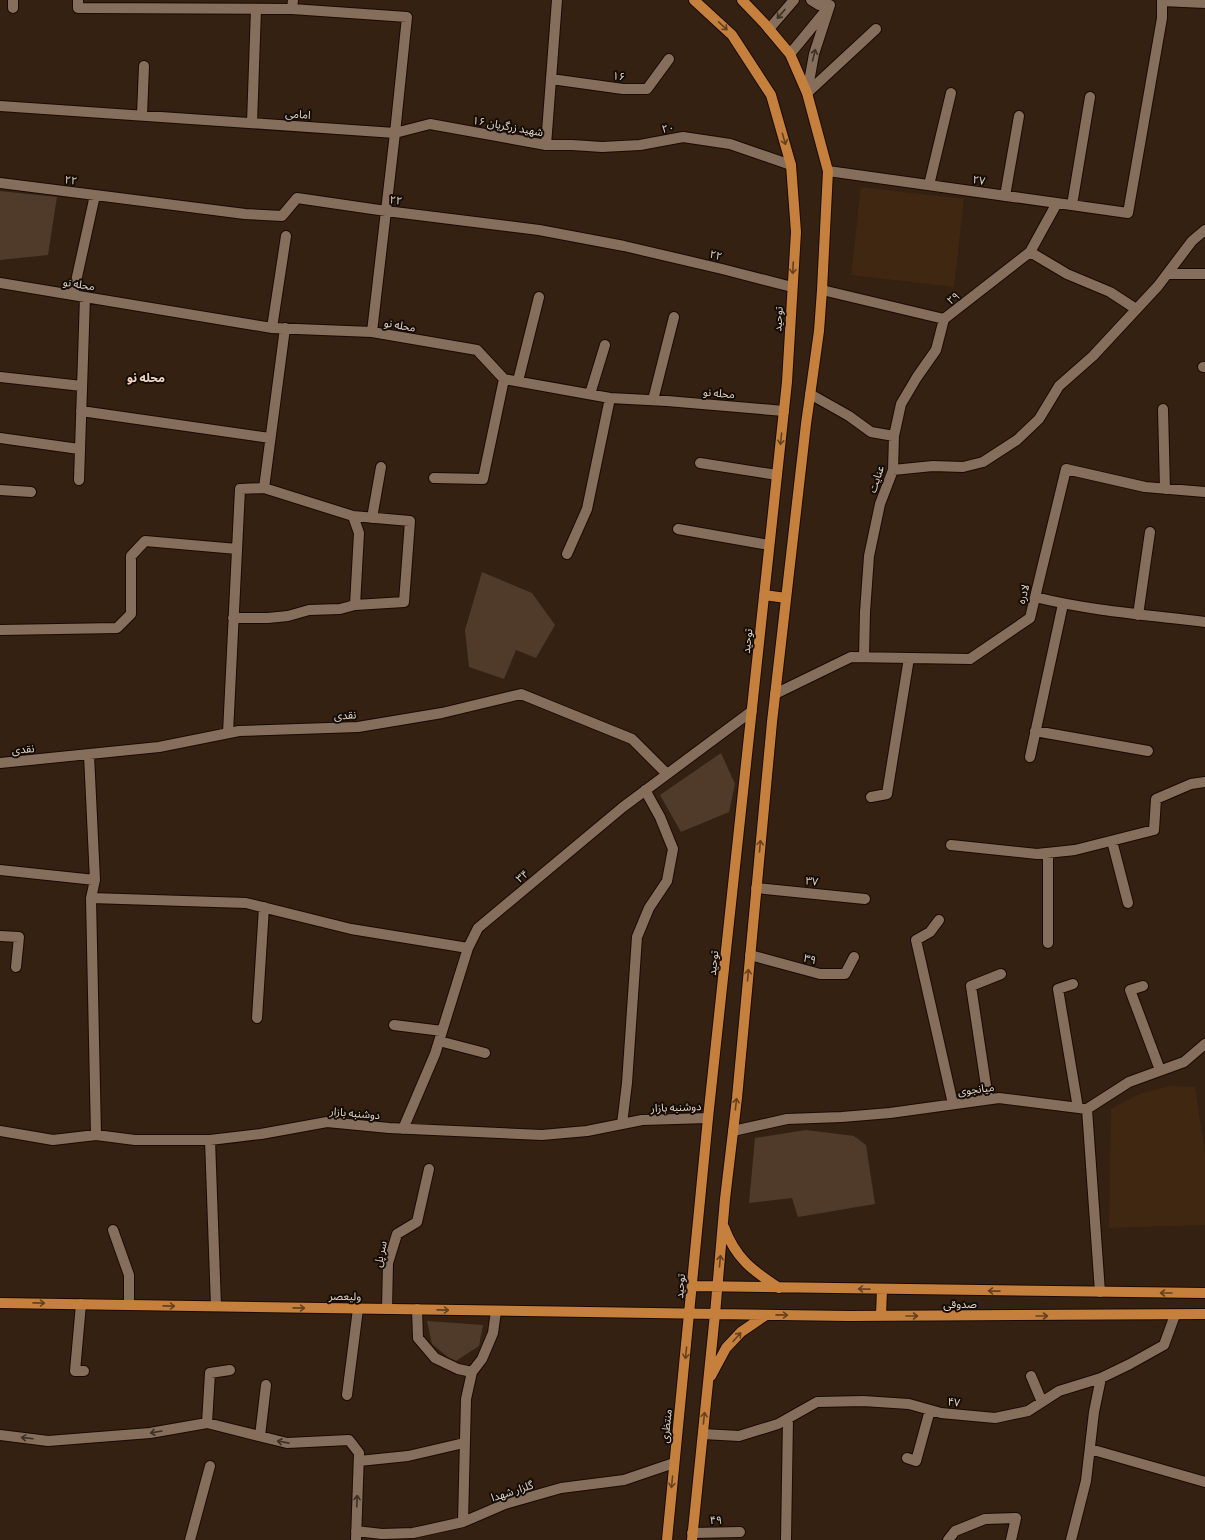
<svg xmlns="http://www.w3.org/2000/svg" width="1205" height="1540" viewBox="0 0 1205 1540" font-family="'PT Sans Narrow','Noto Sans Arabic',sans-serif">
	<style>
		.built { fill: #3f2712 }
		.building { fill: #503b2b }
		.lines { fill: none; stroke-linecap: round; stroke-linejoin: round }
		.minor-casing { stroke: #1b0a00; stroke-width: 12 }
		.major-casing { stroke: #1b0a00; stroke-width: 12 }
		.minor { stroke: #856e5c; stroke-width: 10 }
		.major { stroke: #c6803d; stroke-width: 10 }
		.oneway { stroke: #3c2f24 }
		.oneway2 { stroke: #65411f }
		.labels { text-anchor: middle; stroke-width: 4; stroke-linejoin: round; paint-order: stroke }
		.street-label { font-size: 11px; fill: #e1d4ca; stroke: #150d06 }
		.neighbourhood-label { font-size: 12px; font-weight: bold; fill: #efd5c1; stroke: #150d06 }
	</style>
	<rect width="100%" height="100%" fill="#342111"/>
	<path class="built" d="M861 187 964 199 954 287 851 275Z
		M1169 1086 1195 1087 1205 1154V1225L1109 1228 1111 1109 1139 1094Z"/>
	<path class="building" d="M0 191 57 197 48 255 0 260Z
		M482 572 532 593 555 625 536 658 516 650 504 679 469 667 465 630Z
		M721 753 735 784 729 812 681 832 660 795Z
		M806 1130 854 1136 866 1145 875 1204 798 1217 792 1198 749 1203 755 1138Z
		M427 1321 483 1325 479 1346 456 1361 449 1358 432 1344Z"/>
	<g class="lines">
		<defs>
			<path id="minor" d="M78 0V8L292 9
				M293 0 292 9 407 17 395 133 430 124 546 145 557 0
				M1162 1 1205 3
				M13 8V0
				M769 29 794 0
				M790 54 827 9
				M551 79 623 89H647L669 59
				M807 93 814 54 830 5H819L811 0
				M807 93 876 29
				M0 106 395 133 372 332
				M142 115 144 66
				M252 123 256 9
				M546 145H572L602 147 640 145 683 137 730 144 791 165
				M828 171 1128 213 1162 18V0
				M0 183 245 214 282 216 297 198 386 211 539 230 624 246 722 269 792 287
				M929 185 951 93
				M1005 196 1019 116
				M1072 205 1090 97
				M1030 252 1067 274 1110 292 1136 309
				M1167 274H1205
				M0 283 272 328 372 332 477 350 504 379 610 398 667 401 784 411
				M822 290 944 319 1030 252 1057 203
				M73 295 95 195
				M272 328 286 236
				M1203 367H1205
				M0 377 82 386
				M518 381 539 297
				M590 394 605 345
				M810 394 849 416 871 432 894 436
				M653 400 674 317
				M1163 409 1165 489
				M81 411 270 438
				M0 438 79 449
				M700 463 777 475
				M893 470 933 466 963 467 983 462 1017 440 1039 419 1059 386 1093 356 1158 286 1192 241 1205 230
				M434 478 483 479 504 379
				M79 480 85 297
				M0 490 31 492
				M353 516 410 521 404 602 355 605
				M372 518 381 467
				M678 529 769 545
				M567 554 587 509 610 398
				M1035 597C1091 611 1148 615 1205 622
				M1138 615 1150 532
				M233 618H268L288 616 309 610 340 609 355 605 359 533 353 516 264 488
				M0 630 117 628 131 614V556L145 541 237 549
				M864 657 865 612 869 556 880 504 893 470 894 436 901 404 917 377 936 350 944 319
				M775 694 851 657 970 659 1030 618 1066 469 1145 487 1205 492
				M1035 731 1148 751
				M228 733 240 489 264 488 285 328
				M89 755 95 880 91 898
				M1030 757 1063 604
				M0 763 159 747 239 731 358 727 442 713 521 694 632 739 667 774
				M871 797 887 794 909 658
				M1112 841 1128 903
				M951 845 1037 854 1075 850 1154 830 1156 799 1191 784 1205 782
				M0 870 95 880
				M756 888 865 899
				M939 920 930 932 916 940 953 1104
				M0 936 19 937 16 967
				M1048 943V853
				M750 955 820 974H845L854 957
				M1073 984 1058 989 1078 1108
				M1143 986 1130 990 1160 1070
				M257 1018 264 907
				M394 1025 442 1031
				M439 1041 485 1053
				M988 1099 971 986 1001 974
				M1087 1109 1100 1292
				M622 1124 627 1083 637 937 649 908 667 881 673 849 660 817 645 790
				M403 1129 435 1054 468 948 478 928 623 807 752 711
				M0 1131 53 1140 96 1135 135 1140H210L261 1134 327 1122 389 1128 542 1135 587 1131 642 1120 708 1118
				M733 1131 787 1119 842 1117 890 1113 999 1098 1087 1109 1129 1082 1184 1062 1205 1044
				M96 1135 91 898 246 903 351 929 468 948
				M210 1140 216 1306
				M113 1230 129 1275V1305
				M81 1304 75 1371H84
				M387 1309 388 1263 397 1234 417 1222 429 1169
				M417 1309 418 1338 435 1358 458 1369 472 1372
				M1031 1376 1042 1402
				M347 1395 358 1309
				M207 1423 210 1373 230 1370
				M703 1434 739 1436 778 1424 817 1402 863 1401 909 1404 941 1413 995 1418 1028 1411 1059 1391 1101 1378 1130 1364 1164 1345 1175 1315
				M0 1435 48 1441 150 1433 207 1423 287 1443 349 1440 359 1453 356 1540
				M260 1436 266 1385
				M1090 1449 1205 1482
				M907 1458 916 1461 930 1410
				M359 1461 408 1456 464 1443
				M463 1522 466 1399 472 1372 482 1359 493 1333 496 1311
				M356 1531 382 1534 413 1533 463 1522 505 1504 561 1488 624 1480 674 1463
				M692 1533 740 1532
				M190 1540 210 1466
				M786 1540 788 1419
				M948 1540 955 1531 985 1519 1016 1518 1011 1540
				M1071 1540 1086 1481 1094 1412 1101 1378"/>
			<path id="major" d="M764 595 786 598
				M724 1227C736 1259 752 1270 779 1288
				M692 1286 1205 1293
				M0 1303 849 1316 1205 1314
				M881 1316 882 1289
				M711 1376 726 1348 741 1332 766 1315
				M667 1540 708 1118 787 382 796 232 791 165 771 95 732 35 694 0
				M692 1540 715 1314 725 1199 737 1098 772 722 806 424 819 331 822 290 828 171 807 93 790 54 764 23 742 0"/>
		</defs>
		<use href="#minor" class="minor-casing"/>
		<use href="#major" class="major-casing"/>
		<use href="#minor" class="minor"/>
		<use href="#major" class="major"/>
	</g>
	<defs><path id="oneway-shaft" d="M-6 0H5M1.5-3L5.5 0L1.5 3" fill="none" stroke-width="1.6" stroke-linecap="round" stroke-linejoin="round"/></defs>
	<g class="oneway">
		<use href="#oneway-shaft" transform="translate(781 14) rotate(131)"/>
		<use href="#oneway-shaft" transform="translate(814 55) rotate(-76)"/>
		<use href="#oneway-shaft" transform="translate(156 1432) rotate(170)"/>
		<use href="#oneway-shaft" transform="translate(27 1438) rotate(-173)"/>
		<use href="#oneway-shaft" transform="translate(283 1442) rotate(-169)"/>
		<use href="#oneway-shaft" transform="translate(357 1501) rotate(-88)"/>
	</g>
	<g class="oneway2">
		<use href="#oneway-shaft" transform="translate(723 26) rotate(43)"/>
		<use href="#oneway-shaft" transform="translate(784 139) rotate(74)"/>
		<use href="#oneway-shaft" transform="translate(793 268) rotate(93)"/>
		<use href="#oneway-shaft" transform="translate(781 439) rotate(96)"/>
		<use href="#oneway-shaft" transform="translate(760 846) rotate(-85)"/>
		<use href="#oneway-shaft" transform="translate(748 975) rotate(-85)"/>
		<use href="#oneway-shaft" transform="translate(736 1104) rotate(-83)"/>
		<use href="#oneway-shaft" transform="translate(720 1261) rotate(-85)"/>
		<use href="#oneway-shaft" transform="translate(864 1289) rotate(-179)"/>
		<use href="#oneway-shaft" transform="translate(994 1291) rotate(-179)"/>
		<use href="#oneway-shaft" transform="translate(1166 1293) rotate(-180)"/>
		<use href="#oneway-shaft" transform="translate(39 1303) rotate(1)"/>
		<use href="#oneway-shaft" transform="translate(169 1306) rotate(1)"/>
		<use href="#oneway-shaft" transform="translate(299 1308) rotate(1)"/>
		<use href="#oneway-shaft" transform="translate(443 1310) rotate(1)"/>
		<use href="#oneway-shaft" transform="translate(782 1315) rotate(1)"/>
		<use href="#oneway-shaft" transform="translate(912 1316)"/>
		<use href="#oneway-shaft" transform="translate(1042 1316)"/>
		<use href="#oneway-shaft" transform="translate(737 1337) rotate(-48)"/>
		<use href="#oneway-shaft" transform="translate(686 1353) rotate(96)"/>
		<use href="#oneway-shaft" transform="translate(704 1418) rotate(-84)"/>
		<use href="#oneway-shaft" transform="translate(672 1482) rotate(96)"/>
	</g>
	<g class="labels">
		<g class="street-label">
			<text transform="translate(619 76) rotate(6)" y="4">۱۶</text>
			<text transform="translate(298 114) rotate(4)" y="4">امامی</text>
			<text transform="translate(508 126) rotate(10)" y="4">۱۶ شهید زرگریان</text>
			<text transform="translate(668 128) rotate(-10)" y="4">۲۰</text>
			<text transform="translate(71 180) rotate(7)" y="4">۲۲</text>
			<text transform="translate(979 180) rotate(8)" y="4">۲۷</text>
			<text transform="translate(396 200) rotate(7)" y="4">۲۲</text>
			<text transform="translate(716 255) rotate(13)" y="4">۲۲</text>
			<text transform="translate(79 284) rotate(9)" y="4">محله نو</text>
			<text transform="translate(953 298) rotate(-38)" y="4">۲۹</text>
			<text transform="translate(778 319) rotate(-87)" y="4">توحید</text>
			<text transform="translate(400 325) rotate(10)" y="4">محله نو</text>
			<text transform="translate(719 393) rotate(5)" y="4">محله نو</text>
			<text transform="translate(876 479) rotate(-72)" y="4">عنایت</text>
			<text transform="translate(1023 594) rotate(-76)" y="4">لادره</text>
			<text transform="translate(747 641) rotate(-84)" y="4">توحید</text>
			<text transform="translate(345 715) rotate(-3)" y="4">نقدی</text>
			<text transform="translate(23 749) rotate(-5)" y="4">نقدی</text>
			<text transform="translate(522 876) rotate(-40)" y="4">۳۴</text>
			<text transform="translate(812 881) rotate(6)" y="4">۳۷</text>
			<text transform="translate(810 959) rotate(15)" y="4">۳۹</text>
			<text transform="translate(713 963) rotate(-84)" y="4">توحید</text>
			<text transform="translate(976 1089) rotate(-7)" y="4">میانجوی</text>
			<text transform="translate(676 1107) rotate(-2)" y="4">دوشنبه بازار</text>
			<text transform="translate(355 1113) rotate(5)" y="4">دوشنبه بازار</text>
			<text transform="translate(380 1254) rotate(-77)" y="4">سر پل</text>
			<text transform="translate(680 1286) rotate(-85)" y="4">توحید</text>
			<text transform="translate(345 1296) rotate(1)" y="4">ولیعصر</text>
			<text x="960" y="1308">صدوقی</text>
			<text transform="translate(954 1402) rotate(6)" y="4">۴۷</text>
			<text transform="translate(666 1426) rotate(-84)" y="4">منتظری</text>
			<text transform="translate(512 1491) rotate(-18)" y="4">گلزار شهدا</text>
			<text transform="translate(716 1520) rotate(-1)" y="4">۴۹</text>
		</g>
		<g class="neighbourhood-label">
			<text x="146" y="382">محله نو</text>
		</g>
	</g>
</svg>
